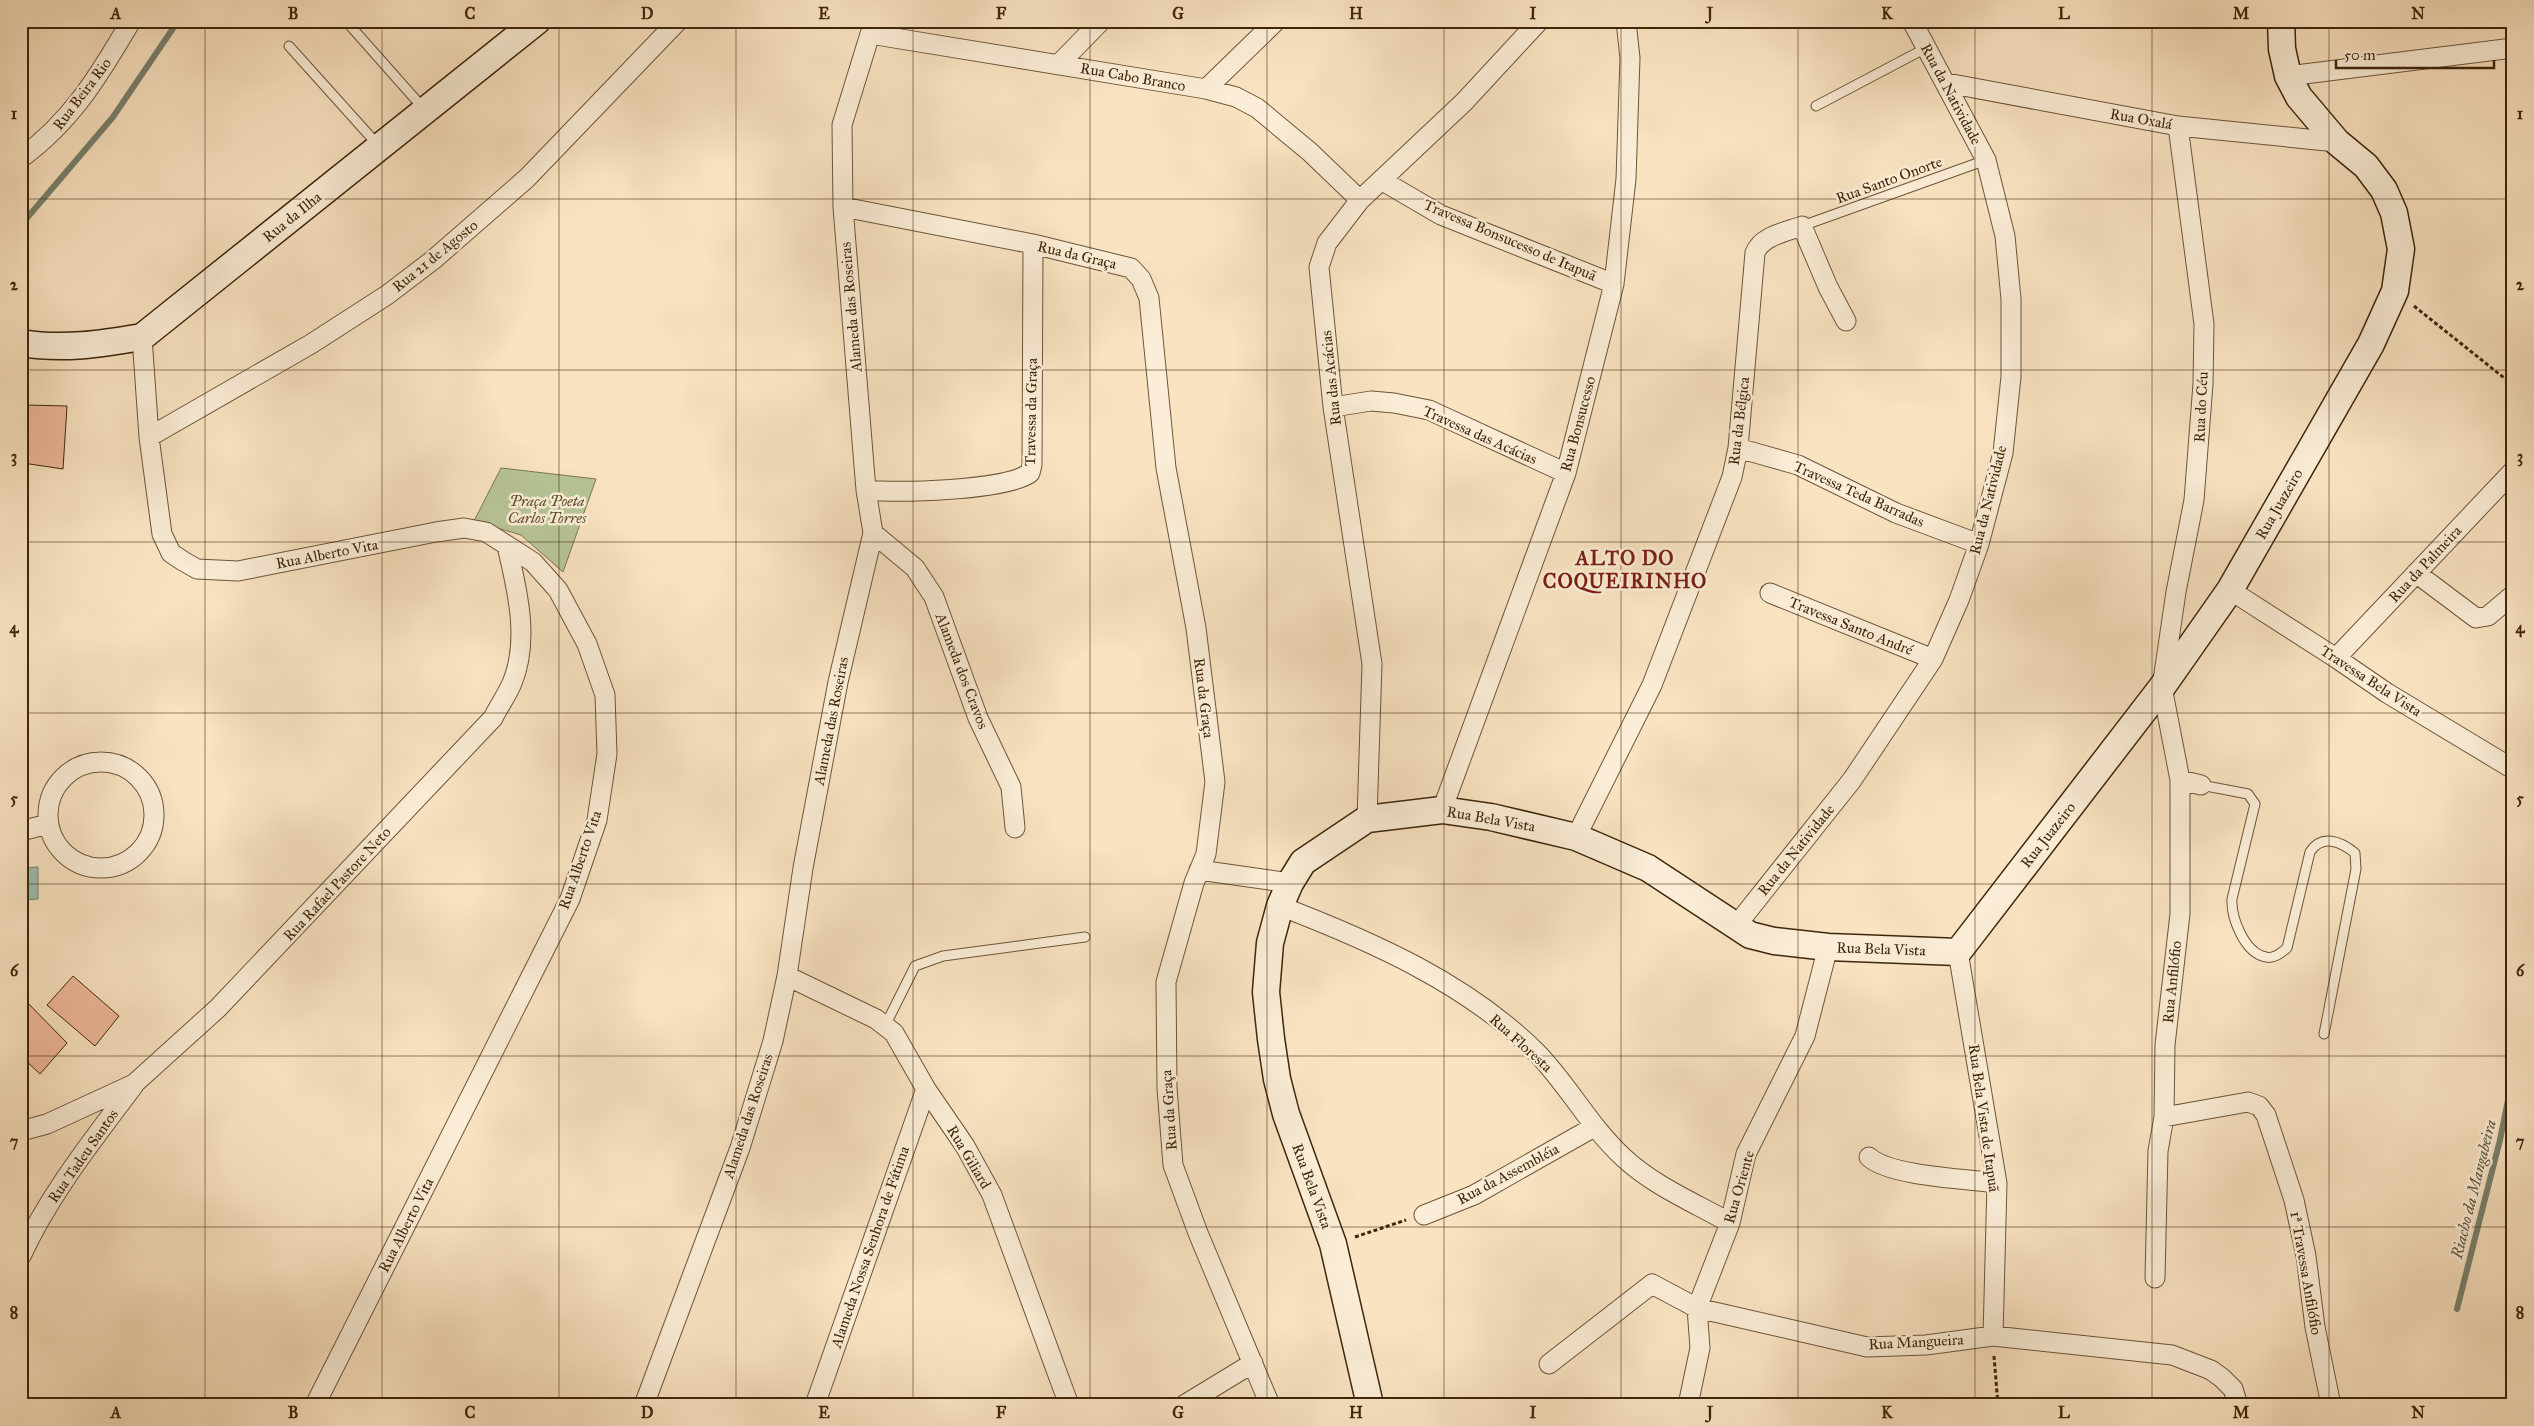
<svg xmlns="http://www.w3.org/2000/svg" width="2534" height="1426" viewBox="0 0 2534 1426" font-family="'IM FELL Great Primer',serif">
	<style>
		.green { fill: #b8c597; stroke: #7b7650 }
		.water { fill: #9ebeb3; stroke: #78816f }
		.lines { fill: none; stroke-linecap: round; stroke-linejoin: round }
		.stream { stroke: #78816f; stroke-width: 6 }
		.building { fill: #efb89a; stroke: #3e260a }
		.lane-casing { stroke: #6d5538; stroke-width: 11 }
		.street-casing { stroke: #6d5538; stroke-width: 21 }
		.secondary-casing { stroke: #3e260a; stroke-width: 29 }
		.path { stroke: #3e260a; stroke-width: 3; stroke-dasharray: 4 2.5; stroke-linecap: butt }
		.lane { stroke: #fbedd7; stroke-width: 9 }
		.street { stroke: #fbedd7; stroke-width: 19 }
		.secondary { stroke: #fbedd7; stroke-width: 26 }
		.grid { fill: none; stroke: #3e260a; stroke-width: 1; stroke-opacity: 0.55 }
		.labels { text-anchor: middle; stroke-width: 5; stroke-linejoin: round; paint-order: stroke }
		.street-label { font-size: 15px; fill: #3e260a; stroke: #fbedd7 }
		.park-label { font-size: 15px; font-style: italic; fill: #5c4e2d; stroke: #fbedd7 }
		.water-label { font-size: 16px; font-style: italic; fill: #5b543d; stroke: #fbedd7 }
		.district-label { font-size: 20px; font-weight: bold; letter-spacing: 1px; fill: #7a1f14; stroke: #fbedd7 }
		.neatline { fill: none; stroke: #3e260a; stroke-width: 2 }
		.grid-label { font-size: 16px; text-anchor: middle; font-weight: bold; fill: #3e260a }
	</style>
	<rect width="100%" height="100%" fill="#f9e3c1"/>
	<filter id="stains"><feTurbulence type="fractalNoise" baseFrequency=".004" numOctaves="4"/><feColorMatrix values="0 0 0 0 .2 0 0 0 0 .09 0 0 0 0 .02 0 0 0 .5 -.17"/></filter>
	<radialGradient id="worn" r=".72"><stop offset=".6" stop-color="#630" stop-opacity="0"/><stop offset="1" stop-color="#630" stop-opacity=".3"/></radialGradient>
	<path class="green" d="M501 468 596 479 563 572 521 535 474 521Z"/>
	<path class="water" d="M38 867V899L23 900 22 868Z"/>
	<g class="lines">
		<path class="stream" d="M21 225 113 117 178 21
			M2457 1309 2500 1140 2513 1075"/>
	</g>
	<path class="building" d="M26 405 67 406 63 469 23 463Z
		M73 976 119 1016 95 1046 47 1005Z
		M21 996 67 1043 40 1074 21 1056Z
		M21 1069 27 1075 21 1080Z"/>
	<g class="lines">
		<defs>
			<path id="lane" d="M346 21 424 109
				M289 46 377 144
				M1816 106 1926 48
				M1802 226 1986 160
				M2201 785 2248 794 2255 804 2232 899C2231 917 2244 953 2266 957 2274 959 2281 953 2287 948L2310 852C2322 834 2340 841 2355 853L2356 869 2324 1034
				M886 1024 915 966 943 956 1085 937"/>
			<path id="street" d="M870 34 1206 89 1236 97 1257 108 1310 152 1360 200
				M1059 64 1101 21
				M2288 76 2513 48
				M1947 83 2178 126 2337 142
				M1206 89 1276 21
				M21 158C72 121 100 74 131 21
				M1381 180 1441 215 1614 284
				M843 207 1033 244 1131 268 1141 279 1149 298 1166 468 1196 628 1215 782 1206 854 1194 883 1166 982 1167 1088 1173 1165 1198 1233 1270 1405
				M142 337 149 437 162 534 171 553 183 561 197 569 238 571 436 532 464 528 486 532 533 562 558 590 587 644 605 695 607 754 597 820 570 899 315 1405
				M1333 407 1371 401 1394 403 1429 410 1566 473
				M149 437 311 344 387 295 433 260 527 178 678 21
				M1738 448 1798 465 1896 513 1979 544
				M866 490C899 493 1004 491 1030 473L1032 465 1033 244
				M873 533 915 568 934 597 978 718 1011 787 1015 828
				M2416 573 2476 618 2488 616 2513 595
				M2230 590 2336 658 2387 693 2513 769
				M1770 593 1933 659
				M2336 658 2513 471
				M48 815a53 53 0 1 1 106 0a53 53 0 1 1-106 0Z
				M2180 780 2201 785
				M1442 810 1566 473 1614 284 1626 179 1630 58 1626 21
				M1367 819 1372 664 1333 407 1319 267 1327 243 1360 200 1464 102 1539 21
				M21 831 48 824
				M1576 837 1652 685 1732 477 1738 448 1755 253C1761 236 1786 232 1802 226L1828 287 1846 321
				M1199 870 1290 883
				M1280 906C1371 941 1467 983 1537 1053 1569 1086 1590 1127 1624 1158 1654 1186 1695 1203 1730 1223
				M1735 927 1852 780 1933 659 1959 600 1979 544 2003 453 2011 377V299L2005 236 1986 160 1912 21
				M1958 952 1997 1183 1993 1336
				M787 976 876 1019 894 1033 926 1089 965 1146 992 1195 1069 1405
				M2164 1117 2248 1102 2259 1106 2266 1115 2294 1200 2306 1256 2315 1327 2331 1405
				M21 1131 47 1124 134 1084 218 1008 493 718C499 706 507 695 512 683 530 640 517 589 507 546
				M1869 1157C1889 1176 1967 1179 1997 1183
				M1424 1215 1474 1195 1594 1127
				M21 1256C50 1193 93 1140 134 1085
				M2155 1278 2158 1151 2164 1117 2165 1045 2180 914V780L2162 687 2176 592 2194 500 2203 384 2204 324 2178 126
				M1549 1364 1652 1284 1697 1308 1867 1347 1926 1345 1993 1336 2172 1355 2211 1370 2222 1378 2233 1389 2238 1405
				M644 1405 740 1148 773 1041 787 976 803 868 838 682 873 533 866 490 843 207 842 125 870 34 877 21
				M815 1405 926 1089
				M1184 1405 1253 1363
				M1688 1405 1700 1348 1697 1308 1730 1223 1746 1154 1805 1036 1828 947"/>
			<path id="secondary" d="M21 343C63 350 101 344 142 337L537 21
				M1370 1405 1333 1244 1286 1114 1277 1079 1271 1039 1266 992 1270 943 1280 906 1290 883 1303 862 1367 819 1442 810 1491 817 1576 837 1648 868 1750 935 1774 941 1828 947 1958 952 2162 687 2230 590 2371 344 2395 291 2401 249 2394 213 2384 190 2366 166 2337 142 2299 97 2288 76 2282 49 2281 21"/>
		</defs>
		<use href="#lane" class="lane-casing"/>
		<use href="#street" class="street-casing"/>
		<use href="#secondary" class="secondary-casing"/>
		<path class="path" d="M2414 306 2513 385
			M1355 1237 1406 1220
			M1994 1356 1998 1405"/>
		<use href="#lane" class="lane"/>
		<use href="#street" class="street"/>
		<use href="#secondary" class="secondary"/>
	</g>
	<path class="grid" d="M205 21V1405M382 21V1405M559 21V1405M736 21V1405M913 21V1405M1090 21V1405M1267 21V1405M1444 21V1405M1621 21V1405M1798 21V1405M1975 21V1405M2152 21V1405M2329 21V1405M21 199H2513M21 370H2513M21 542H2513M21 713H2513M21 884H2513M21 1056H2513M21 1227H2513"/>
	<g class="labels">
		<g class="street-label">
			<text transform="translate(1133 77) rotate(10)" y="5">Rua Cabo Branco</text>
			<text transform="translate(82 94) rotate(-53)" y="5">Rua Beira Rio</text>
			<text transform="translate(1951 94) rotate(62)" y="5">Rua da Natividade</text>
			<text transform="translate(2141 119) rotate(10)" y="5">Rua Oxalá</text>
			<text transform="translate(1889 180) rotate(-20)" y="5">Rua Santo Onorte</text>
			<text transform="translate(292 217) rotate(-39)" y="5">Rua da Ilha</text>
			<text transform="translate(1510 240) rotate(23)" y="5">Travessa Bonsucesso de Itapuã</text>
			<text transform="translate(1077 255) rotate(13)" y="5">Rua da Graça</text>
			<text transform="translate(435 256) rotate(-39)" y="5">Rua 21 de Agosto</text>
			<text transform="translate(851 307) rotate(-95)" y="5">Alameda das Roseiras</text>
			<text transform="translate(1331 378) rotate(-96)" y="5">Rua das Acácias</text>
			<text transform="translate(2201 407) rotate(-87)" y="5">Rua do Céu</text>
			<text transform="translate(1031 412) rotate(-89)" y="5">Travessa da Graça</text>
			<text transform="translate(1739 421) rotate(-83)" y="5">Rua da Bélgica</text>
			<text transform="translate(1578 424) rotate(-75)" y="5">Rua Bonsucesso</text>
			<text transform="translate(1480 435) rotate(24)" y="5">Travessa das Acácias</text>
			<text transform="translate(1859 494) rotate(24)" y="5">Travessa Teda Barradas</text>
			<text transform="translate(1988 500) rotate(-76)" y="5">Rua da Natividade</text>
			<text transform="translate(2279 504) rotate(-60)" y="5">Rua Juazeiro</text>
			<text transform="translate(327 554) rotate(-11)" y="5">Rua Alberto Vita</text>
			<text transform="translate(2425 564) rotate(-47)" y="5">Rua da Palmeira</text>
			<text transform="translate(1851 626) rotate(22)" y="5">Travessa Santo André</text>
			<text transform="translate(962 671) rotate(69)" y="5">Alameda dos Cravos</text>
			<text transform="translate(2371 681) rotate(33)" y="5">Travessa Bela Vista</text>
			<text transform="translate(1204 698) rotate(83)" y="5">Rua da Graça</text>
			<text transform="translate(831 721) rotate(-79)" y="5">Alameda das Roseiras</text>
			<text transform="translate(1491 819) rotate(10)" y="5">Rua Bela Vista</text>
			<text transform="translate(2048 835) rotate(-52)" y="5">Rua Juazeiro</text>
			<text transform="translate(1796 850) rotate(-51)" y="5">Rua da Natividade</text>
			<text transform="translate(580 860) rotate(-71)" y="5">Rua Alberto Vita</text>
			<text transform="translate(337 884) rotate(-47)" y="5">Rua Rafael Pastore Neto</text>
			<text transform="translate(1881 949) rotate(2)" y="5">Rua Bela Vista</text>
			<text transform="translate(2172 982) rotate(-84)" y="5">Rua Anfilófio</text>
			<text transform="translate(1521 1043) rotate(42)" y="5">Rua Floresta</text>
			<text transform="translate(1169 1110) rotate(-94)" y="5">Rua da Graça</text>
			<text transform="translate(748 1116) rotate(-72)" y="5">Alameda das Roseiras</text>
			<text transform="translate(1984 1118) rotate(82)" y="5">Rua Bela Vista de Itapuã</text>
			<text transform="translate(83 1156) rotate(-55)" y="5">Rua Tadeu Santos</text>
			<text transform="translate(969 1157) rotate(59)" y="5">Rua Giliard</text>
			<text transform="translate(1508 1174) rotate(-28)" y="5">Rua da Assembléia</text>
			<text transform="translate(1312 1186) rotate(70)" y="5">Rua Bela Vista</text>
			<text transform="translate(1739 1187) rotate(-74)" y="5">Rua Oriente</text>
			<text transform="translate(406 1225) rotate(-63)" y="5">Rua Alberto Vita</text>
			<text transform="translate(870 1247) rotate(-71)" y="5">Alameda Nossa Senhora de Fátima</text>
			<text transform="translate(2306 1273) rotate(80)" y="5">1ª Travessa Anfilófio</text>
			<text transform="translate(1916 1342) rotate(-3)" y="5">Rua Mangueira</text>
		</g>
		<g class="park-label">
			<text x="547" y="506">Praça Poeta<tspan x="547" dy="17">Carlos Torres</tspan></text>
		</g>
		<g class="water-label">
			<text transform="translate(2473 1189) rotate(-76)" y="6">Riacho da Mangabeira</text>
		</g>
		<g class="district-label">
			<text x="1625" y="565">ALTO DO<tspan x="1625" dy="23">COQUEIRINHO</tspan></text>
		</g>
	</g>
	<rect width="2534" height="1426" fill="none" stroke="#f9e3c1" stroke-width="55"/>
	<path d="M2336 60v8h158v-8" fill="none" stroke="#3e260a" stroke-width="2.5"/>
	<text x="2344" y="60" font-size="15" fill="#3e260a" stroke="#fbedd7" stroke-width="4" paint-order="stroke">50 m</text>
	<rect x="28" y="28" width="2478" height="1370" class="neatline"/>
	<g class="grid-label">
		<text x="116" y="19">A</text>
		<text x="293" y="19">B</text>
		<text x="470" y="19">C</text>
		<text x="647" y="19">D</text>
		<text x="824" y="19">E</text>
		<text x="1001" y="19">F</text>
		<text x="1178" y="19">G</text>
		<text x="1356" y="19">H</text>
		<text x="1533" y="19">I</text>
		<text x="1710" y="19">J</text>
		<text x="1887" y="19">K</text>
		<text x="2064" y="19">L</text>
		<text x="2241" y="19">M</text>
		<text x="2418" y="19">N</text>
		<text x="14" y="119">1</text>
		<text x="2520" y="119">1</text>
		<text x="14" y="290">2</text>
		<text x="2520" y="290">2</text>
		<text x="14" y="462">3</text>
		<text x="2520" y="462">3</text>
		<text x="14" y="633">4</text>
		<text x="2520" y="633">4</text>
		<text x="14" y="804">5</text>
		<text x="2520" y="804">5</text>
		<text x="14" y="976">6</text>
		<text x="2520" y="976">6</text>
		<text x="14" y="1147">7</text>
		<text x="2520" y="1147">7</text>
		<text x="14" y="1318">8</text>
		<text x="2520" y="1318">8</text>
		<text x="116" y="1418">A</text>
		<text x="293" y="1418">B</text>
		<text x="470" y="1418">C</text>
		<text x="647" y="1418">D</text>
		<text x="824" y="1418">E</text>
		<text x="1001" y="1418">F</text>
		<text x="1178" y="1418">G</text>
		<text x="1356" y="1418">H</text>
		<text x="1533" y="1418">I</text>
		<text x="1710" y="1418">J</text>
		<text x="1887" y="1418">K</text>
		<text x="2064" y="1418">L</text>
		<text x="2241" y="1418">M</text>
		<text x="2418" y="1418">N</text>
	</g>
	<rect width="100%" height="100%" filter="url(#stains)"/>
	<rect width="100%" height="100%" fill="url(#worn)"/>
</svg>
